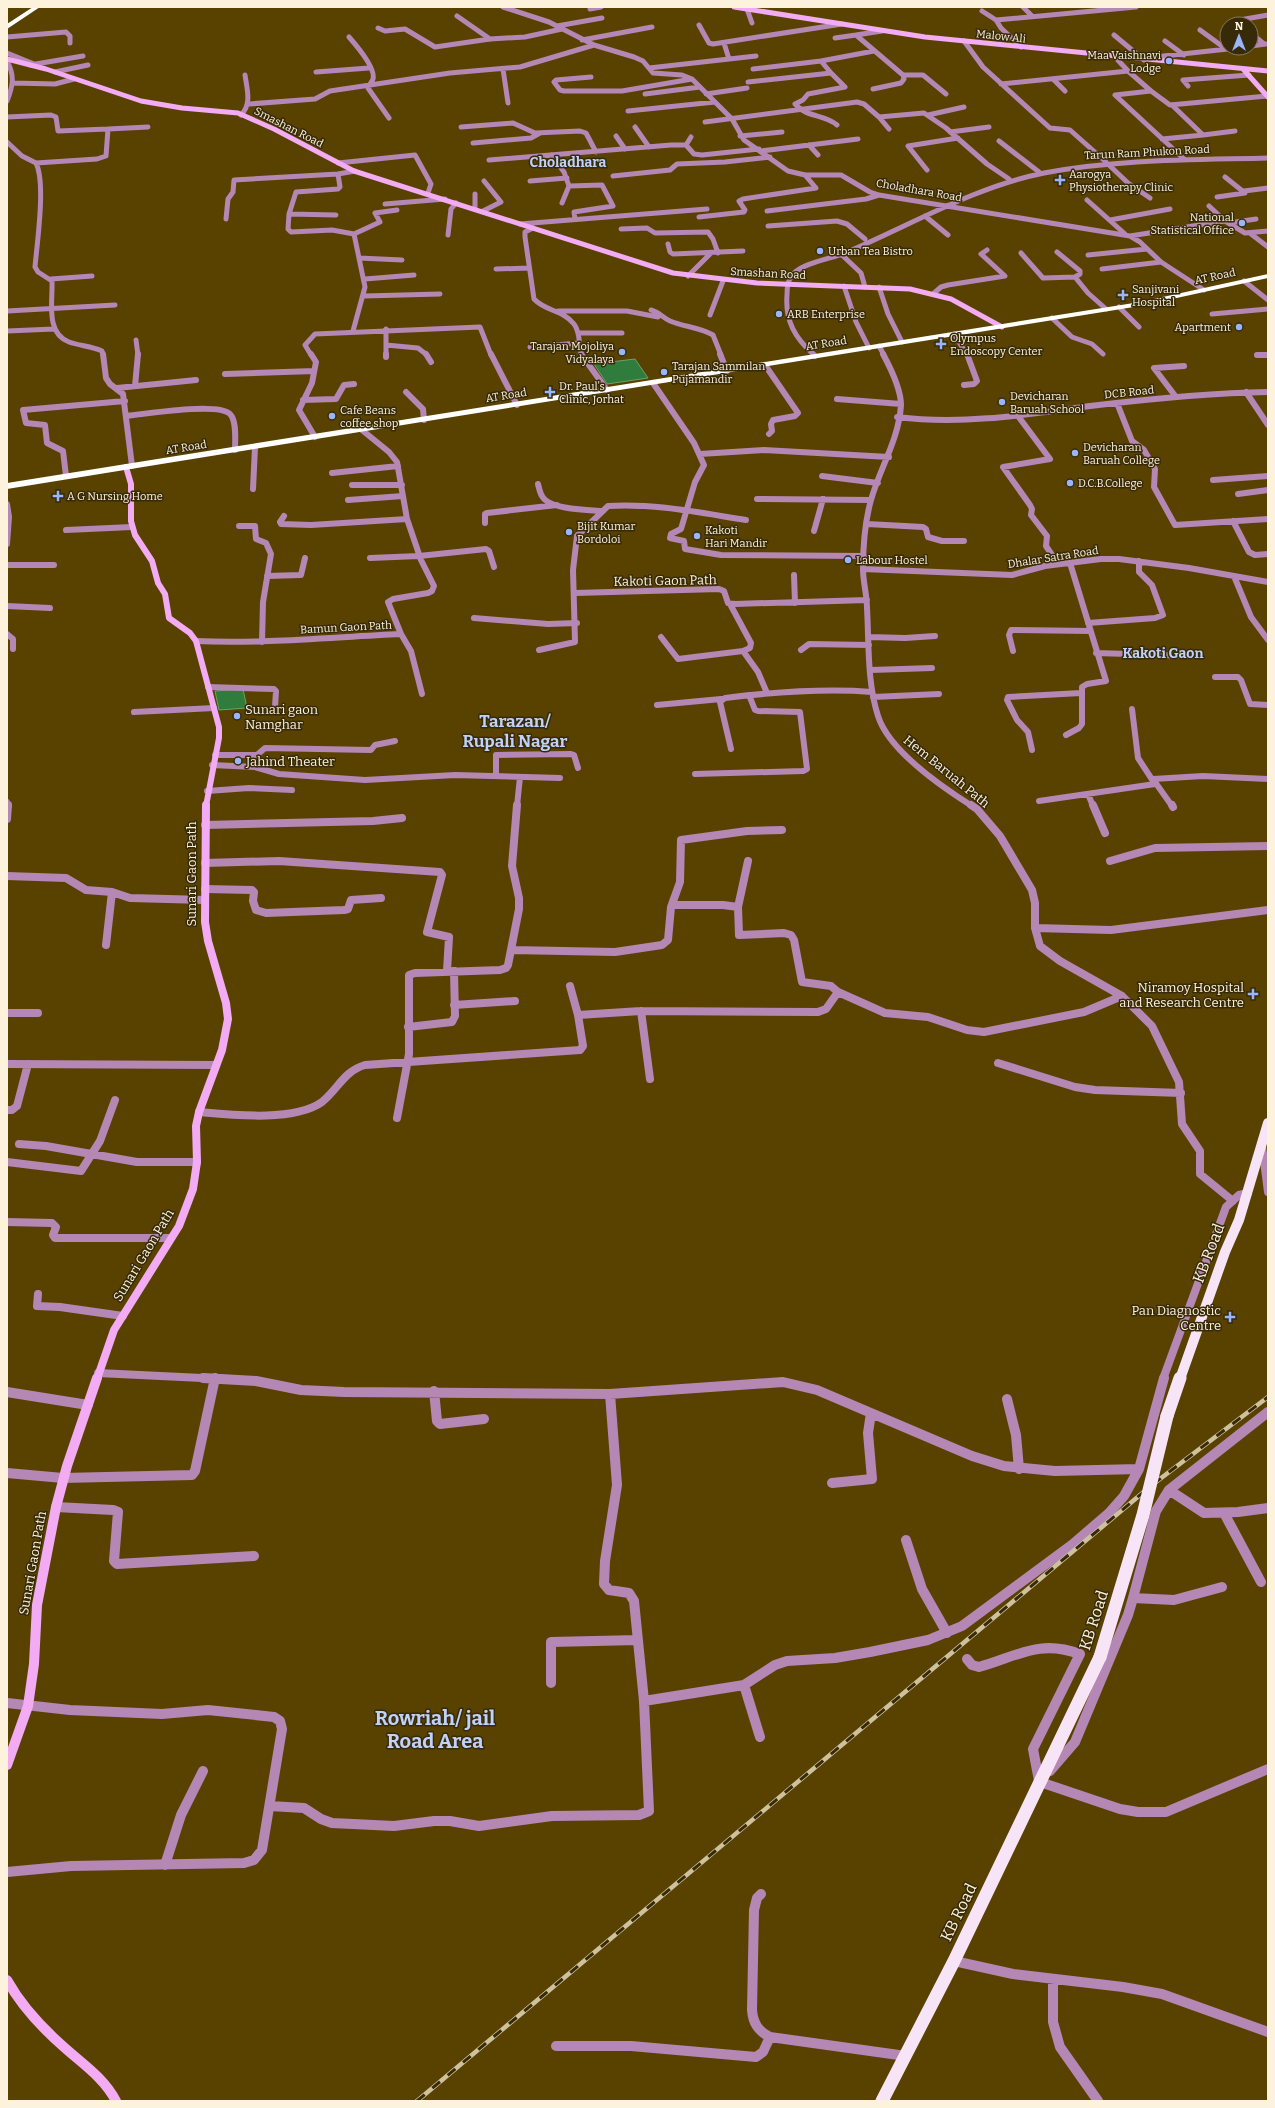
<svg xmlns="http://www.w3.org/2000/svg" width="1275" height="2108" viewBox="0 0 1275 2108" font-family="Bitter,serif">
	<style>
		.water { fill: #2f7c3c; stroke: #6da06c }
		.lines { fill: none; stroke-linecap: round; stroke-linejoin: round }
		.street-far3 { stroke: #b587b4; stroke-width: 5 }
		.street-far2 { stroke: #b587b4; stroke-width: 6 }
		.street-far1 { stroke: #b587b4; stroke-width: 8 }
		.street { stroke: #b587b4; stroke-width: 10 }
		.secondary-far3 { stroke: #f3abf3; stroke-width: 5 }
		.secondary-far2 { stroke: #f3abf3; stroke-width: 6 }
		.secondary-far1 { stroke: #f3abf3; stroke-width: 8 }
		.secondary { stroke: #f3abf3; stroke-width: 10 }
		.primary-far1 { stroke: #f7e5f7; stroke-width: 10 }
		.primary { stroke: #f7e5f7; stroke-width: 13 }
		.highway { fill: #fff; fill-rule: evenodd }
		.rail-casing { stroke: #cec19e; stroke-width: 4.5 }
		.rail { stroke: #372a09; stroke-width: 3; stroke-dasharray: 10; stroke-linecap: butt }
		.primary-bridge { stroke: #f7e5f7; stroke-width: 13 }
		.poi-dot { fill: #98b5fd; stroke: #372a09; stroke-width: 1.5 }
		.labels { text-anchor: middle; stroke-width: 3; stroke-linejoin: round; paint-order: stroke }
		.far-street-label { font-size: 11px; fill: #fdf3dd; stroke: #372a09 }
		.far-poi-label { font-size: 11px; fill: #fdf3dd; stroke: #372a09; text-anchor: start }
		.street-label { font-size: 13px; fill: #fdf3dd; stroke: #372a09 }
		.poi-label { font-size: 13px; fill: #fdf3dd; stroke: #372a09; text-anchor: start }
		.far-district-label { font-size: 14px; font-weight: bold; fill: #c0d1fa; stroke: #372a09 }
		.neighbourhood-label { font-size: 14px; font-weight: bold; fill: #c0d1fa; stroke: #372a09 }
		.near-street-label { font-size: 16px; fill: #fdf3dd; stroke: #372a09 }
		.district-label { font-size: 17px; font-weight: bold; fill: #c0d1fa; stroke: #372a09 }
		.near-district-label { font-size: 20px; font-weight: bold; fill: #c0d1fa; stroke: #372a09 }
	</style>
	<rect width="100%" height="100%" fill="#594200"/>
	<path class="water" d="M635 359 648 378 607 384 594 364Z
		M243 689 247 708 219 710 215 691Z"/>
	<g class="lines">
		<path class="street-far3" d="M503 7 549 22 594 45 634 57 643 61 653 73 682 75 692 79 732 119 744 140 788 171 805 175H841L870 192 879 195 1130 236 1140 242 1161 262 1204 290
			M1023 7 1032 16
			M590 9 601 7
			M747 9 752 23
			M982 11 996 20
			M457 16 490 39
			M1237 24 1234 21 1268 15
			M699 25 709 43 713 44 842 24
			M557 26 602 18
			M378 28 385 31 405 29 435 47 490 39 525 37 562 29
			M1200 30 1226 49
			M882 31 856 35 903 75H923L946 94
			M1251 33 1264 44
			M1114 35 1144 60
			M7 37 66 32 70 36V43
			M349 37C356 45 376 68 373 79 372 82 369 85 368 88L389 118
			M835 38 856 35
			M582 40 652 27
			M964 41 983 67 1050 128 1070 130 1106 162
			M1165 41 1184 55
			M724 43 729 59
			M1251 46 1266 44
			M1021 47 1001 28 996 20 1136 7
			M7 53 34 64
			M1145 58 1237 48
			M7 61C15 76 13 86 7 101
			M30 65 83 56
			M649 68 756 56
			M503 69 508 103
			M753 69 821 61
			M1128 71 1151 91
			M55 72 88 65
			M316 72 369 68
			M831 73 821 61 874 51
			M591 77 556 80 554 82 560 90 564 91H622L692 79
			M1053 79 1065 91
			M748 82 831 73 845 87 808 94 803 100 795 104C807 118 824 114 837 125
			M13 83 55 84 74 79
			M1001 84 1128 71 1115 57
			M1188 86 1183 80 1249 75
			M873 89 901 83 904 79 903 75
			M645 94 700 87
			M706 94 747 88
			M249 104 315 99 330 91 450 73 520 67 594 45
			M628 111 715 102
			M241 115C252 104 247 89 245 75
			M928 115 964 107
			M7 117 51 115 56 117 58 131 108 129
			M879 117 889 129
			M705 122 857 102 864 104 879 117 924 113 946 128 987 164 1009 179
			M461 127 513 123 535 133 580 131 586 133 596 152
			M635 127 649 147
			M950 132 989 127
			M1203 135 1235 131
			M616 136 625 149
			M740 136 782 132
			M1162 139 1203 135 1172 105
			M999 141 1039 172
			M7 142 22 156 36 163 97 159 106 156 108 129 148 127
			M473 143 531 138 540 133
			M686 145 691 137
			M809 145 818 155
			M761 151 858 139
			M551 155 564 172 569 186 562 203
			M1184 159 1115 95 1151 91 1170 105 1267 96
			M489 160 671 145H686L694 154 702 155 759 149
			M36 163C46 183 37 243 35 267L38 272 52 281C53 301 45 333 69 342 80 346 92 346 102 351L103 355
			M338 163 415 155 431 184 428 193
			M1109 165 1128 183 1150 198
			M927 170 908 146 958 138
			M613 176 670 170 677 164 725 162 770 157
			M530 181 567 178
			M569 186 602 185 613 206 574 212 575 219
			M1244 191 1268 188
			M475 194V209
			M1217 197 1245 193 1225 177
			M1087 200 1125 234
			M385 204 445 199
			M1209 206 1225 221 1245 233 1268 231
			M483 211 501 202 484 181
			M767 211 866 199 879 195
			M289 214 336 215
			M925 216 948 235
			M699 217 744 212 745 210 739 201 743 199 816 188 805 175
			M226 219 228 199 233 192 234 180 338 174
			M1110 220 1170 209
			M1229 223 1256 219
			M520 224 707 209
			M768 226 837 221 847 224 865 239
			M533 228 525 232V237L534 299C545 311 563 310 574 324 581 333 578 345 582 355
			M621 229 647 228 655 233 708 232 713 239 718 253
			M354 234 380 222 375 213 397 210
			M1251 234 1268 247
			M448 235 451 209 456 203
			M1130 236 1225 221
			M668 244 670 252 673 254 743 251
			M1057 252 1080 271V274L1075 277 1088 293 1106 309
			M1021 253 1043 278 1075 277
			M842 255 861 273 865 287
			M1088 255 1147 249
			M359 258 402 260
			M496 269 529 268
			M1102 269 1161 262
			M688 276 711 253
			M51 279 92 276
			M365 279 414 275
			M1244 281 1268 300
			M844 286 856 322 869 348
			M879 287 888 314 902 342
			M933 294 941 287 948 285 1005 276 981 254 987 250
			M364 296 440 294
			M1119 307 1139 327
			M651 310C659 312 663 318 670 321 684 327 699 327 713 335L721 355
			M7 311 115 305
			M558 311H627L658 317
			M1212 314 1268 309
			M710 315 723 281
			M1052 318 1072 337 1092 344 1103 354
			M386 329V345L418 348 427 355
			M7 331 54 329
			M353 331 365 287 354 234 332 230 291 232 288 229 289 214 296 192 338 189 340 187 338 174 355 171
			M578 333H622
			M954 334 967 355
			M136 340 138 355
			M386 345V355
			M879 346 884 355
			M530 347 579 343
			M311 355 305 345 315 334 480 327 491 355
			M814 355C795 338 785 321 787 295 787 289 787 282 791 277 799 263 831 259 845 253 911 225 974 187 1044 173 1118 159 1194 160 1268 158
			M1257 355H1268"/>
		<path class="street-far2" d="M103 354 106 378 110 384 123 394 132 466
			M311 354 316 362 312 383 299 410 315 437
			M386 354V357
			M426 354 431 362
			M491 354 517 405
			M581 354 607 390
			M720 354 727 371
			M813 354 815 356
			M883 354C890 367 901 390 901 405 899 439 880 468 871 500 865 521 863 547 863 569 863 582 867 595 867 608 869 643 867 682 878 716 889 751 942 787 972 806
			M1257 355H1268
			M765 365 798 413 795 416 773 420 771 424 772 431 769 434
			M225 374 314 371
			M653 383 694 443 704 465 695 482 681 529 671 534 670 538 684 541 685 549 721 555 864 556
			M964 385 974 384 977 381 967 354
			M135 386 138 354
			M117 388 196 380
			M406 392 423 409 424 420
			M1246 392 1268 425
			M1176 397 1154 368 1184 366
			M837 399 901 404
			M303 400 336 399 344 385 354 384
			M1117 403 1132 441 1144 450 1155 469 1154 487 1175 525 1268 519
			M126 416C144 414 218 402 230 414 237 421 235 440 235 450
			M1018 416 1050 459 1003 467 1030 505 1032 509 1031 515 1047 536 1046 546 1058 564
			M897 417C962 425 1025 415 1090 406 1149 399 1208 393 1268 392
			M700 454 764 450 889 457
			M332 473 398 466
			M66 476 63 451 47 443 45 425 26 423 23 410 125 401
			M822 476 878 483
			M1213 480 1268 476
			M538 484C539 488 540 493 542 496 549 510 589 510 603 511
			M352 485H402
			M253 489 255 447
			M1238 494 1268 490
			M757 499 871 500
			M348 500 403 496
			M7 504 9 517 7 544
			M284 516 280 522 281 524 311 525 407 519
			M1233 521 1249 552 1255 555 1268 554
			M485 523V514L487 513 557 505
			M867 524 923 527 926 529 928 537 942 541H964
			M239 526H255L256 539 266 543 271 554 263 602 262 642
			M66 530 132 527
			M814 531 823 499
			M370 558 419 556 486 549 489 551 494 567
			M7 565H54
			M863 569 1012 575 1045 566 1101 559H1119L1189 568 1268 582
			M794 575 795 603
			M267 576 301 575 305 558
			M1234 576 1251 617 1268 640
			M575 593 719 589 724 591 728 603 735 604 867 600
			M730 604 751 643 750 648 743 651 758 672 767 693
			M7 606 50 608
			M474 618 548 624 577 623
			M1088 623 1155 618 1163 615 1152 585 1139 572V561
			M7 634 13 639V649
			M401 634 411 651 422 694
			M661 637 678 659 743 651
			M869 637 905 638 935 636
			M196 641C264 644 333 637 401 634L388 602 393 599 428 593 432 591 434 586 421 560 407 519 397 462 389 452 362 430
			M539 650 575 642 573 570 577 536 608 506C654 503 701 513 746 520
			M801 650 809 644 869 645
			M1013 651 1009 635 1011 630 1090 631
			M1096 653 1192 656
			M871 670 932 668
			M1215 677H1238L1241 680 1250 704 1268 705
			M208 687 274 689 276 691 275 707
			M873 697 939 694
			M657 705 721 699
			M134 712 214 708
			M1066 735 1079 728 1082 724V687L1087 684 1106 681 1070 563
			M731 749 720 702 725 698C774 692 822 688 872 692
			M1032 750 1028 732 1017 720 1007 700 1008 697 1081 693
			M215 755H257L265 748 371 750 375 745 395 741
			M212 765 255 767 279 774 365 780 455 775 560 778
			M695 774 803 771 807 769 800 712 758 711 755 710 749 695
			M496 775V755L571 754 574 755 578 768
			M1153 779 1203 776 1268 779
			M1155 782 1172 806
			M207 791 249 788 292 790
			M1088 794 1093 806
			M1039 801 1155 784 1138 758 1132 709
			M7 802 9 806
			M517 806 520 777"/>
		<path class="street-far1" d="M971 805 977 809 1000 836 1032 890 1035 903V928L1040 946 1060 961 1122 996 1152 1026 1179 1082 1182 1124 1200 1151V1174L1233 1201
			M1093 805 1105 833
			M1172 805 1173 807
			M7 819 8 805
			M205 825 373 821 402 818
			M748 861 738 907 739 935 784 933 791 935 794 940 802 982 831 986 838 992 885 1013 928 1017 967 1030 984 1032 1084 1012 1122 996
			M1110 861 1155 848 1268 846
			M205 863 279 861 440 872 442 875 427 932 449 937 447 971
			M7 876 66 878 86 890 112 892 130 898 205 900
			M205 889 252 890 254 892 253 901 256 910 266 913 344 910 348 909 351 900 381 898
			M672 905H723L738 907
			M1035 928 1111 930 1268 910
			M106 945 112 892
			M512 950 615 952 662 945 668 940 671 907 680 882 681 840 747 831 782 830
			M570 986 578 1015
			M454 1005 515 1001
			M641 1011 650 1079
			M7 1013H38
			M408 1027 452 1022 455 1016 454 971
			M998 1063 1075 1087 1095 1090 1181 1093
			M7 1064 215 1065
			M7 1110H12L17 1106 28 1064
			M199 1112C232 1115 294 1122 322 1102 338 1089 344 1071 365 1065L580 1050 583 1046 578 1015 641 1011 818 1012 826 1009 838 992
			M397 1118 409 1054V975L415 973 500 970 506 968 508 965 519 909V898L512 866 517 805
			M19 1144 46 1146 137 1162H197
			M1262 1146 1268 1192
			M7 1162 81 1171 100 1141 115 1100
			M7 1222 52 1223 56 1227 53 1235 55 1238H170
			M38 1294 37 1306 60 1307 123 1316
			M98 1373 223 1379
			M1163 1379 1226 1207 1239 1195 1248 1193"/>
		<path class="street" d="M203 1378 256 1381 301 1390 344 1392 610 1394 783 1382 817 1390 972 1456 1004 1466 1055 1471 1139 1469 1164 1378
			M434 1391 437 1421 440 1424 484 1419
			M7 1392 88 1405
			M1007 1399 1016 1435 1019 1469
			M7 1473 63 1478 192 1475 195 1471 215 1378
			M832 1483 872 1479 868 1433 871 1413
			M1169 1490 1204 1513 1238 1512 1268 1508
			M56 1507 113 1510 118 1512 114 1561 117 1564 254 1556
			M1224 1513 1261 1582
			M906 1540 922 1589 947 1633
			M1133 1598 1156 1511 1169 1490 1268 1412
			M967 1659 972 1665 979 1667C1018 1656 1039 1639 1080 1654L1033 1749 1039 1781
			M551 1683V1642L638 1640
			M644 1701 744 1685
			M7 1703 70 1710 162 1714 208 1710 274 1717 280 1721 282 1729 262 1850 254 1860 244 1863 71 1866 7 1872
			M760 1737 744 1685 775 1665 787 1661 835 1658 870 1652 928 1640 962 1626 1073 1544 1109 1513 1124 1496 1139 1469
			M1050 1771 1075 1742 1128 1615 1133 1598 1174 1600 1222 1587
			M1040 1782 1120 1809 1138 1812H1166L1268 1769
			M270 1806 304 1808 321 1819 332 1823 394 1826 434 1821H450L479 1826 552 1816 639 1815 649 1811 644 1701 634 1601 629 1593 609 1590 604 1584 605 1561 617 1485 610 1394
			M165 1865 181 1815 203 1771
			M761 1894 757 1898 754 1910 752 2010C753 2023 758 2031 770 2037L906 2056
			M954 1961 1013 1974 1123 1987 1162 1994 1268 2032
			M1053 1980V2022L1060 2047 1098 2101
			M556 2046H631L756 2057 763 2052 770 2037"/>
		<path class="secondary-far3" d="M734 7 925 37 1268 71
			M7 59 46 69 141 101 182 108 238 113 274 129 354 171 673 273 757 283 910 289 951 299 1002 327
			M1243 69 1268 97"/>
		<path class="secondary-far2" d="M126 467 131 484V521L135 535 152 561 158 583 165 594 169 618 190 633 196 641 219 727V738L206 806"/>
		<path class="secondary-far1" d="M97 1379 114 1330 179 1226 193 1189 197 1162 196 1126 199 1112 222 1050 228 1019 226 1003 208 941 205 922 206 805"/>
		<path class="secondary" d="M7 1765 28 1706 34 1664 37 1605 56 1507 67 1466 97 1378
			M7 1980C22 2007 42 2028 65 2048 84 2065 104 2078 116 2101"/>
		<path class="primary-far1" d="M1180 1379 1225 1252 1239 1220 1268 1123"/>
		<path class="primary" d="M1167 1416 1180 1378
			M882 2101 954 1961 1100 1657"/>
		<path class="highway" d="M33 7H40L7 29V24Z
			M1268 274V278L1140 306 7 489V483L1140 302Z"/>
		<defs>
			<path id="rail" d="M417 2101 1152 1485 1268 1397"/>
		</defs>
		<use href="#rail" class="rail-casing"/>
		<use href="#rail" class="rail"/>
		<path class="primary-bridge" d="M1100 1657 1143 1515 1167 1416"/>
	</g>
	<g class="poi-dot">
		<circle cx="1169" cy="61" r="4"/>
		<path d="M1058 174h4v4h4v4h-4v4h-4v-4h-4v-4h4z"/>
		<circle cx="1242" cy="223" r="4"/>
		<circle cx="820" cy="251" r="4"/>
		<path d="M1121 289h4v4h4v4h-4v4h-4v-4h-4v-4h4z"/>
		<circle cx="779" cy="314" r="4"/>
		<circle cx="1239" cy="327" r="4"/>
		<path d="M939 338h4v4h4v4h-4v4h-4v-4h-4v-4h4z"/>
		<circle cx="622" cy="352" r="4"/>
		<circle cx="664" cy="372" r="4"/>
		<path d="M548 386h4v4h4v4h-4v4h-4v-4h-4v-4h4z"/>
		<circle cx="1002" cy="402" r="4"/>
		<circle cx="332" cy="416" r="4"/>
		<circle cx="1075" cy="453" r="4"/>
		<circle cx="1070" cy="483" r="4"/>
		<path d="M56 490h4v4h4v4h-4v4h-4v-4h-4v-4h4z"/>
		<circle cx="569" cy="532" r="4"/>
		<circle cx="697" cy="536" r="4"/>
		<circle cx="848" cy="560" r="4"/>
		<circle cx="237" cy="716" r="4"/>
		<circle cx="238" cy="761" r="4"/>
		<path d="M1251 988h4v4h4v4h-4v4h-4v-4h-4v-4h4z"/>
		<path d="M1228 1311h4v4h4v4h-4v4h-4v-4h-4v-4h4z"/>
	</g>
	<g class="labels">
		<g class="far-street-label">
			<text transform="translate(1001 36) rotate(6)" y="4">Malow Ali</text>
			<text transform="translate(289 127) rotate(27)" y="4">Smashan Road</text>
			<text transform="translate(1147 152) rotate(-3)" y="4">Tarun Ram Phukon Road</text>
			<text transform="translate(919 190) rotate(10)" y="4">Choladhara Road</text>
			<text transform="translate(768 273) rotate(3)" y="4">Smashan Road</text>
			<text transform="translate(1215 276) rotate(-12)" y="4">AT Road</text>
			<text transform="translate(826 343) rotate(-9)" y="4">AT Road</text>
			<text transform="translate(1129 392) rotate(-6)" y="4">DCB Road</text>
			<text transform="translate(506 395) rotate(-9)" y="4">AT Road</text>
			<text transform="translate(186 447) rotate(-9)" y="4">AT Road</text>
			<text transform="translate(1053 557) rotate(-9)" y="4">Dhalar Satra Road</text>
			<text transform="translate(346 627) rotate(-3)" y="4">Bamun Gaon Path</text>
		</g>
		<g class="far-poi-label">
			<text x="1161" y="59" text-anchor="end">Maa Vaishnavi<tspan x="1161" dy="13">Lodge</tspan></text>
			<text x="1069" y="178">Aarogya<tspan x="1069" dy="13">Physiotherapy Clinic</tspan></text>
			<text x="1234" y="221" text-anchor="end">National<tspan x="1234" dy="13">Statistical Office</tspan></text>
			<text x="828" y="255">Urban Tea Bistro</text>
			<text x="1132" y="293">Sanjivani<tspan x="1132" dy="13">Hospital</tspan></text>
			<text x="787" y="318">ARB Enterprise</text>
			<text x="1231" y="331" text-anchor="end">Apartment</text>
			<text x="950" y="342">Olympus<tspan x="950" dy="13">Endoscopy Center</tspan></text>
			<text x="614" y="350" text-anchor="end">Tarajan Mojoliya<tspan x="614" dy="13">Vidyalaya</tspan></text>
			<text x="672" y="370">Tarajan Sammilan<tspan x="672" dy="13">Pujamandir</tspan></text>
			<text x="559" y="390">Dr. Paul's<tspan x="559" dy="13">Clinic, Jorhat</tspan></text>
			<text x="1010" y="400">Devicharan<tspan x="1010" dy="13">Baruah School</tspan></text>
			<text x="340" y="414">Cafe Beans<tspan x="340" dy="13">coffee shop</tspan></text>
			<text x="1083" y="451">Devicharan<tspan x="1083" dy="13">Baruah College</tspan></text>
			<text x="1078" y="487">D.C.B.College</text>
			<text x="67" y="500">A G Nursing Home</text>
			<text x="577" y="530">Bijit Kumar<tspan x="577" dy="13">Bordoloi</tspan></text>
			<text x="705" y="534">Kakoti<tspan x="705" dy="13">Hari Mandir</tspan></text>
			<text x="856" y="564">Labour Hostel</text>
		</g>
		<g class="street-label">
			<text transform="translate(665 580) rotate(-1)" y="5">Kakoti Gaon Path</text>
			<text transform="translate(947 771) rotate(39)" y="5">Hem Baruah Path</text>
			<text transform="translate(191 874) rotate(-90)" y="5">Sunari Gaon Path</text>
			<text transform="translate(143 1255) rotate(-59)" y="5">Sunari Gaon Path</text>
			<text transform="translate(32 1563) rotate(-80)" y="5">Sunari Gaon Path</text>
		</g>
		<g class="poi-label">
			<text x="245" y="714">Sunari gaon<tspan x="245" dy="15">Namghar</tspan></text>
			<text x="246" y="766">Jahind Theater</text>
			<text x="1244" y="992" text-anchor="end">Niramoy Hospital<tspan x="1244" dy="15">and Research Centre</tspan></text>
			<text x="1221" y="1315" text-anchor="end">Pan Diagnostic<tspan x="1221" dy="15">Centre</tspan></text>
		</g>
		<g class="far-district-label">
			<text x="568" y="167">Choladhara</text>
		</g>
		<g class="neighbourhood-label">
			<text x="1163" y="658">Kakoti Gaon</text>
		</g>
		<g class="near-street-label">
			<text transform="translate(1208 1253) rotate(-69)" y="6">KB Road</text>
			<text transform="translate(1093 1620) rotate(-72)" y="6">KB Road</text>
			<text transform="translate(958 1912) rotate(-64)" y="6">KB Road</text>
		</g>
		<g class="district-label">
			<text x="515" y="727">Tarazan/<tspan x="515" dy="20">Rupali Nagar</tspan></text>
		</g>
		<g class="near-district-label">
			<text x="435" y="1725">Rowriah/ jail<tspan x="435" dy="23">Road Area</tspan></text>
		</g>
	</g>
	<rect width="1275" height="2108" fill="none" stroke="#fdf3dd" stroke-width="16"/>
	<g transform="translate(1239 36)"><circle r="19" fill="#372a09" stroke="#867a5e"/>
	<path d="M0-3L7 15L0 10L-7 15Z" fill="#98b5fd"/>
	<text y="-6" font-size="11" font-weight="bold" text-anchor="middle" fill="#fdf3dd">N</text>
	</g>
</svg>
